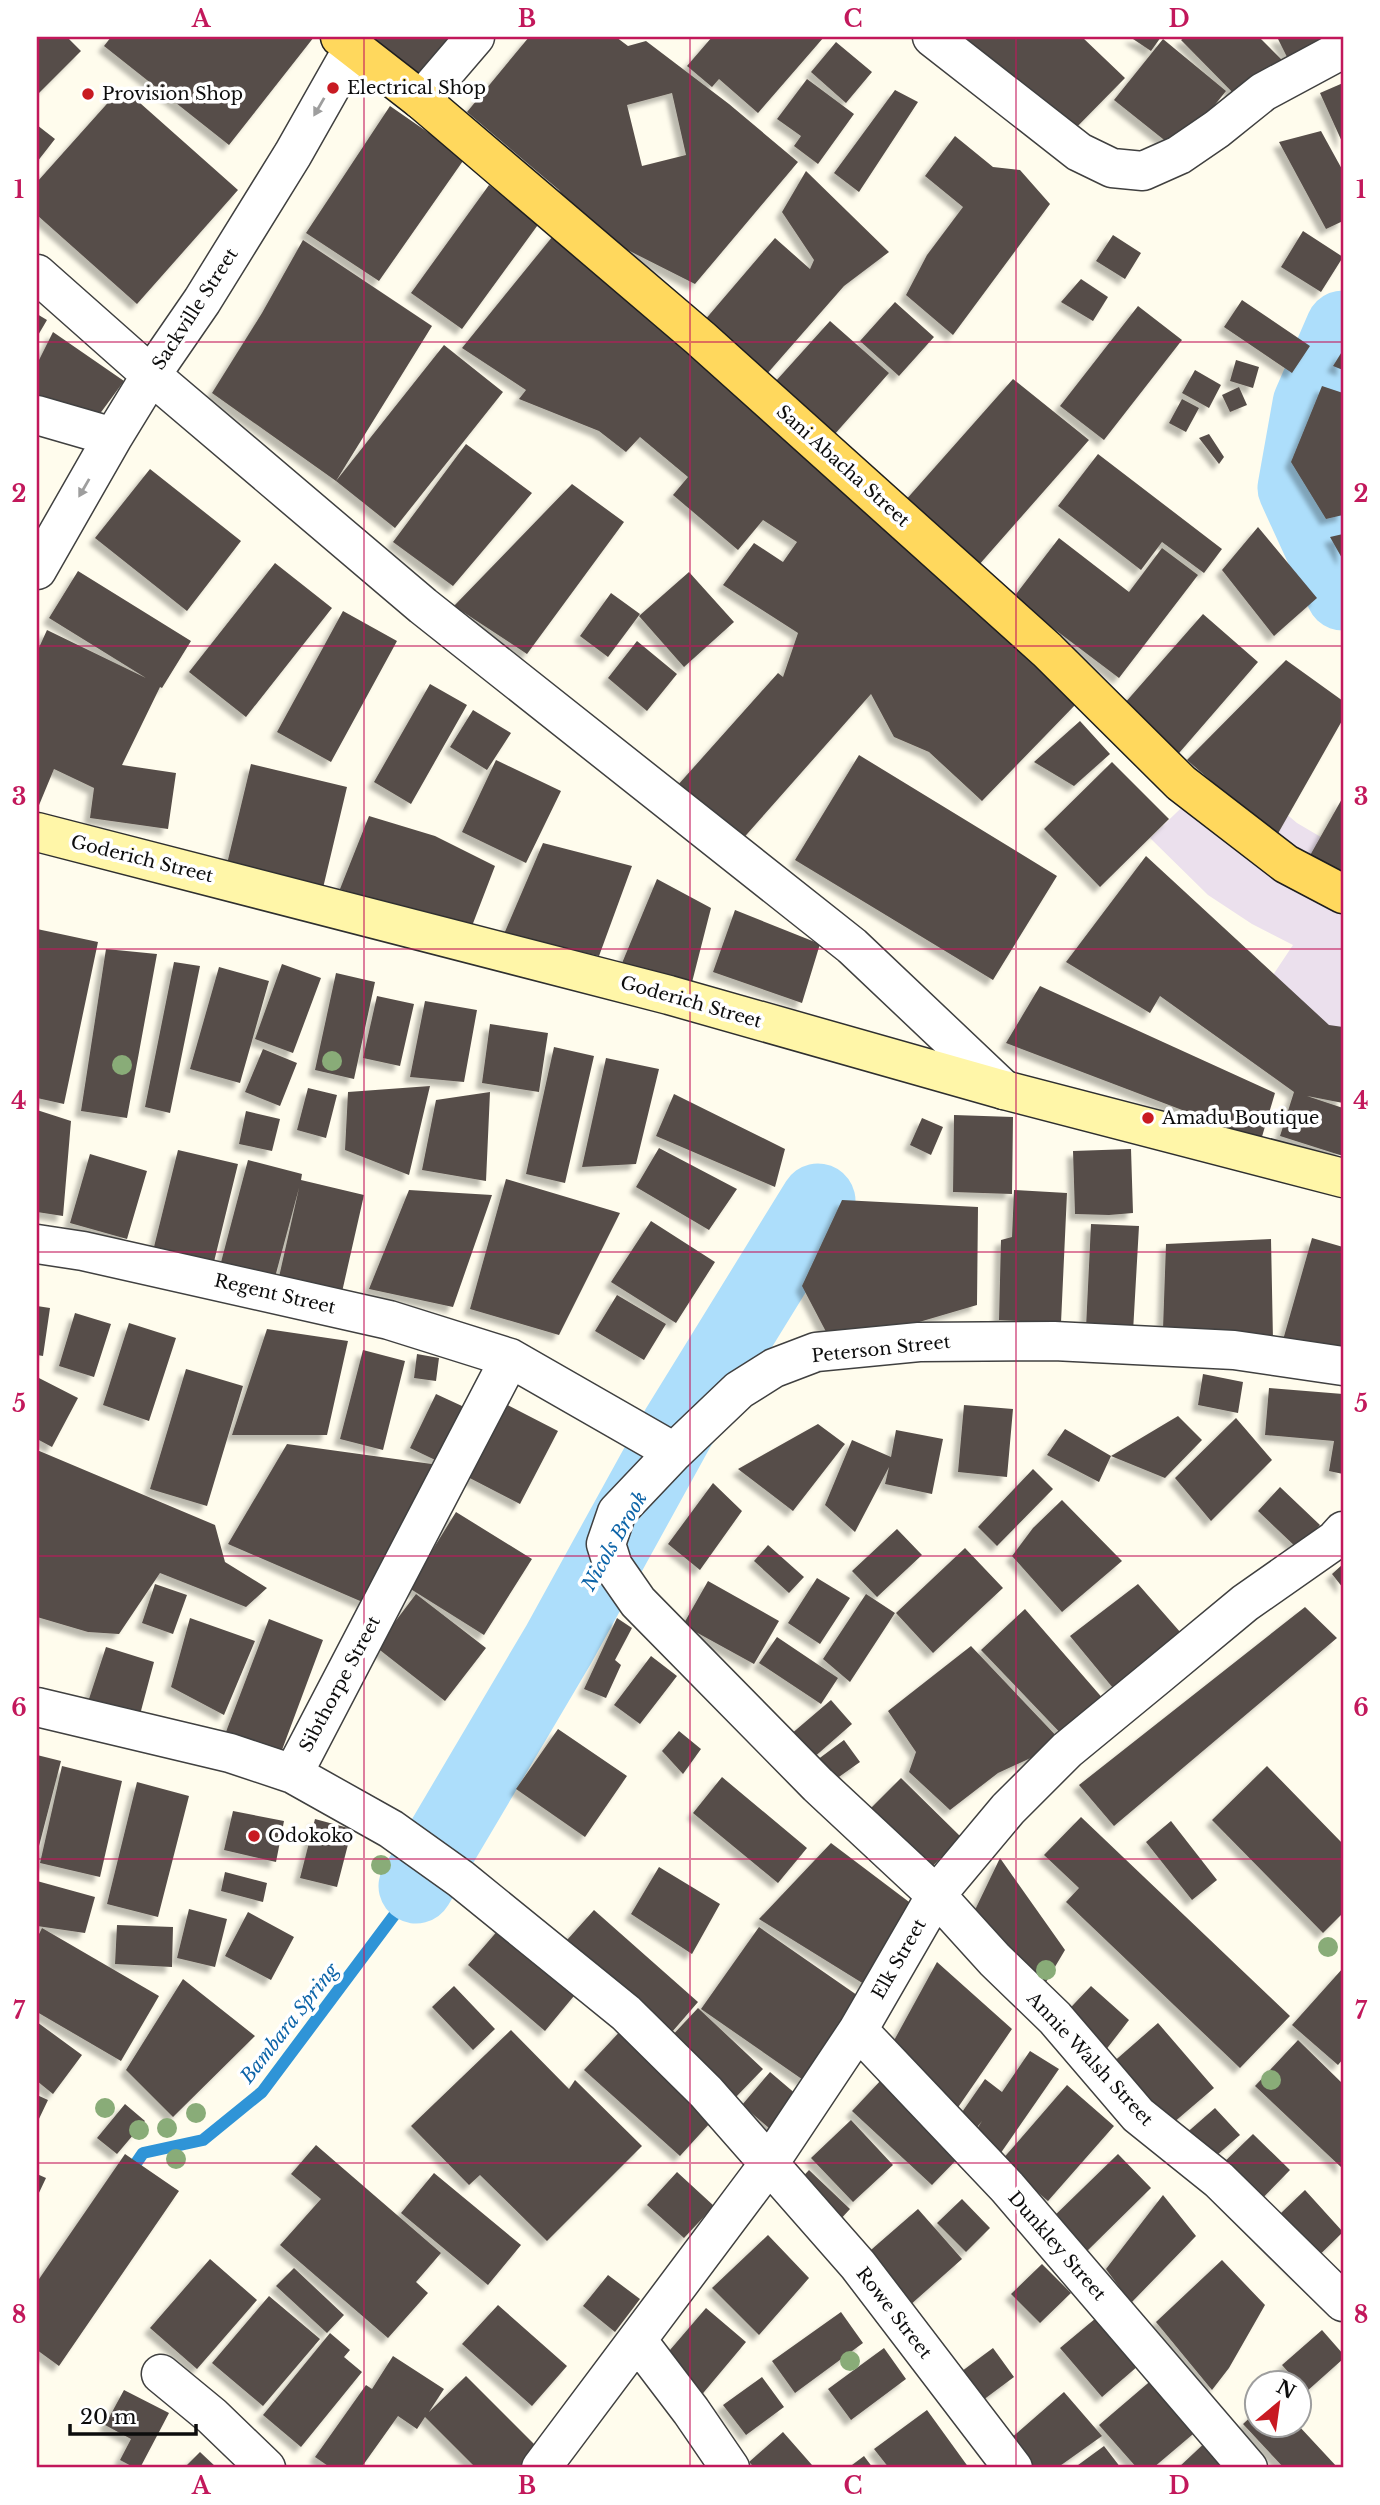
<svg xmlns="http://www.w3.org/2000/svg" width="1380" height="2505" viewBox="0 0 1380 2505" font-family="'Libre Baskerville',serif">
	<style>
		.industrial { fill: #ebe0ed }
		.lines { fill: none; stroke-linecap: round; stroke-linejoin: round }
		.stream { stroke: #2f94d7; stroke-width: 12 }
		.river { stroke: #addefb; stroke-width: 75 }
		.building { fill: #574e49; fill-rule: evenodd; filter: url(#shadow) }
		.street-casing { stroke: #404040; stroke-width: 41 }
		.secondary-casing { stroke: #2f2f2f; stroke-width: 41 }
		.primary-casing { stroke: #1e1e1e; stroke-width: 41 }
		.street { stroke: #fff; stroke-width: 38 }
		.secondary { stroke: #fff6a8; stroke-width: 38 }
		.primary { stroke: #ffd85d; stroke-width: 38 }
		.tree { fill: #89ac78 }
		.oneway { fill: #9e9e9e }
		.grid { fill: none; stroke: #c2185b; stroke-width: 2; stroke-opacity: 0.55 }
		.poi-dot { fill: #c81a22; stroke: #fff; stroke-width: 2.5 }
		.labels { text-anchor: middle; stroke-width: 7; stroke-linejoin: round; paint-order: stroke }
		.poi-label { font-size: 18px; fill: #0d0d0d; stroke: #fff; text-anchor: start }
		.street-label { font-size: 18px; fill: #0d0d0d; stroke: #fff }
		.water-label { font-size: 19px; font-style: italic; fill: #0d64a8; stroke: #fff }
		.neatline { fill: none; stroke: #c2185b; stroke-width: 2.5 }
		.grid-label { font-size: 23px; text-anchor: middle; font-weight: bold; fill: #c2185b }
	</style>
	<defs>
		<filter id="shadow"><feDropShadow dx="-6" dy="6" stdDeviation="2" flood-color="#0004"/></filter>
	</defs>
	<rect width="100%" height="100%" fill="#fffced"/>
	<path class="industrial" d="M1227 764 1297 823 1343 850V1084L1235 1032 1293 945 1252 924 1208 895 1150 838Z"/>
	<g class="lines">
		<path class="stream" d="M128 2175 143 2153 203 2140 262 2092 416 1886"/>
		<path class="river" d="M1343 328 1310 404 1295 488 1343 593
			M416 1886 559 1644 678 1428 818 1201"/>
	</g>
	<path class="building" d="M37 37H67L81 51 37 95Z
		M111 37H314L229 145 104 46Z
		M369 37H449L417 81Z
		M529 37H616L628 46 646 41 729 104 798 162 695 284 588 230 559 190 467 112ZM672 93 686 155 642 166 627 105Z
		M712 37H824L758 113 719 79 712 87 687 66Z
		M964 37H1082L1125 78 1067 137Z
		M1130 37H1161L1151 51Z
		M1185 37H1259L1282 60 1240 100 1181 40Z
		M1277 37H1343L1291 65Z
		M1163 39 1226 91 1178 151 1114 100Z
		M836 42 872 72 846 103 811 72Z
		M807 79 854 114 818 164 794 146 801 136 777 119Z
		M1343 83V144L1320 93Z
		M122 87 238 190 137 304 37 215V182Z
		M895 90 918 102 859 192 834 173Z
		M390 106 465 158 379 281 306 233Z
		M37 125 55 139 37 162Z
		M1321 131 1343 171V221L1326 229 1279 142Z
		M955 136 993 167 1020 170 1050 204 953 335 906 295 927 255 963 207 925 176Z
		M806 171 889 252 844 286 766 375 704 321 775 238 810 269 814 260 782 212Z
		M489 185 540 222 462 329 411 293Z
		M557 231 1077 703 982 801 929 752 894 737 871 694 740 842 677 786 778 673 783 677 798 633 723 585 754 543 783 562 797 542 763 520 738 550 673 495 688 477 640 437 626 452 599 431 519 399 526 390 462 348Z
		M1303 231 1343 257 1321 292 1281 267Z
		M1113 235 1141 253 1125 279 1096 261Z
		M303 240 432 326 336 481 444 345 503 392 395 528 336 481 212 393 262 313Z
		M1081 279 1108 297 1093 321 1061 302Z
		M1242 300 1310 346 1292 373 1224 327Z
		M895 302 934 337 899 376 860 341Z
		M1138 306 1182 340 1104 440 1060 406Z
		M37 314 47 320 37 337Z
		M830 321 889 373 826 444 766 392Z
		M53 332 124 381 96 419 37 394V364Z
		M1343 350V370L1333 366Z
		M1236 360 1259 367 1253 388 1230 381Z
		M1195 370 1221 385 1209 408 1182 393Z
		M1013 379 1089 440 978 566 904 502Z
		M1322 386 1343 393V515L1326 519 1291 462Z
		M1239 387 1247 405 1230 412 1222 395Z
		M1182 399 1199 408 1186 432 1169 423Z
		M1209 434 1224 457 1219 464 1199 438Z
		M466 444 532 493 453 586 393 542Z
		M1098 454 1222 549 1204 573 1162 542 1141 570 1058 506Z
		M150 469 241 541 187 611 95 538Z
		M572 484 624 522 527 654 454 606Z
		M1258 527 1317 598 1274 636 1222 570Z
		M1343 534V560L1330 537Z
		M1059 538 1129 592 1162 548 1198 575 1119 678 1013 598Z
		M275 563 332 608 246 717 189 672Z
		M78 571 191 641 162 688 160 687 122 765 176 773 168 829 90 818 94 788 54 769 37 810V652L47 630 146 678 49 618Z
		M689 572 734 622 684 667 639 616Z
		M611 593 640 614 608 657 580 636Z
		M343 611 397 641 331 762 277 732Z
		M1203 614 1258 662 1173 760 1117 712Z
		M637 641 677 674 647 711 608 678Z
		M1286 660 1343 701V719L1276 837 1187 760Z
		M430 684 467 705 411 804 374 782Z
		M473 710 511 733 487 770 450 747Z
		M1080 721 1110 754 1074 786 1034 762Z
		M859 755 1057 876 993 980 795 860Z
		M496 760 561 791 526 863 462 832Z
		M1112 762 1169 819 1100 887 1044 829Z
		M251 764 347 787 323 888 227 864Z
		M1343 797V875L1308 859Z
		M369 816 435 836 495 866 467 939 403 910 340 889Z
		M543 843 632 866 599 956 504 934Z
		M1146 856 1329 1025 1343 1027V1103L1307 1096 1343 1108V1156L1280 1136 1294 1092 1160 996 1150 1013 1066 962Z
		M657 879 711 908 689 994 620 968Z
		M735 910 820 944 802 1003 713 972Z
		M37 929 98 942 64 1104 37 1098Z
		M106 949 157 954 127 1118 81 1111Z
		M174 962 200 966 170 1113 145 1107Z
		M282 964 321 978 293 1053 255 1039Z
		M219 967 269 981 240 1083 190 1069Z
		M336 973 375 982 354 1079 315 1070Z
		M1040 986 1275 1093 1261 1140 1006 1043Z
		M377 996 414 1004 400 1066 363 1058Z
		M425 1001 477 1010 464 1082 410 1077Z
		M490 1024 548 1033 539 1092 482 1083Z
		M554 1047 594 1056 565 1183 526 1174Z
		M263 1049 297 1063 280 1106 245 1092Z
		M606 1058 659 1069 636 1164 582 1167Z
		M430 1086 409 1175 345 1150 348 1092Z
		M308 1088 337 1095 326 1138 297 1130Z
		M490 1092 486 1181 422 1170 436 1100Z
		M674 1094 785 1149 775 1187 656 1136Z
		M37 1110 71 1121 63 1216 37 1212Z
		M246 1111 280 1119 272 1151 239 1144Z
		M954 1115 1013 1117 1012 1194 953 1192Z
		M922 1118 943 1127 931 1155 910 1145Z
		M659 1148 737 1189 709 1230 636 1187Z
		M1131 1149 1133 1213 1109 1215 1075 1214 1073 1151Z
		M178 1150 238 1164 211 1274 151 1259Z
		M90 1154 147 1171 127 1239 70 1223Z
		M248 1160 302 1174 301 1180 364 1195 342 1292 279 1277 299 1188 274 1281 220 1266Z
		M506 1179 620 1213 559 1335 470 1309Z
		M409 1190 492 1195 453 1307 369 1289Z
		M1014 1190 1067 1193 1061 1323 999 1320 1001 1240 1012 1237Z
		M842 1200 978 1207 977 1305 834 1347 802 1286Z
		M651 1221 715 1262 676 1323 611 1282Z
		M1091 1224 1139 1226 1133 1332 1086 1328Z
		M1312 1238 1343 1247V1357L1283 1340Z
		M1271 1239 1273 1340 1163 1329 1166 1244Z
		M617 1295 666 1324 644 1360 595 1331Z
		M37 1306 50 1308 43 1356 37 1355Z
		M75 1313 111 1324 94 1377 59 1366Z
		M129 1323 176 1338 149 1421 103 1405Z
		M267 1329 348 1341 327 1435H232Z
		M363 1350 405 1361 383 1450 340 1439Z
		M417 1354 439 1358 436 1381 414 1378Z
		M186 1369 243 1386 207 1506 150 1489Z
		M1203 1374 1243 1382 1238 1413 1198 1405Z
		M37 1377 78 1398 52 1447 37 1439Z
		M1269 1388 1343 1394V1474L1329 1471 1334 1441 1265 1435Z
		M436 1394 475 1412 450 1467 410 1448Z
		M498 1400 558 1431 520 1504 460 1473Z
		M964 1405 1013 1409 1007 1477 958 1472Z
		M1178 1416 1202 1440 1165 1478 1111 1456Z
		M1236 1418 1272 1460 1211 1521 1175 1478Z
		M818 1424 845 1444 793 1511 738 1469Z
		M1065 1429 1111 1456 1099 1482 1047 1455Z
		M896 1430 943 1439 932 1494 885 1484 889 1467 855 1532 825 1505 852 1440 891 1457Z
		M287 1444 439 1465 374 1607 228 1544Z
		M37 1450 215 1525 225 1562 267 1588 246 1607 160 1573 119 1634 88 1632 37 1617Z
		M1033 1469 1053 1489 997 1546 978 1527Z
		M713 1483 742 1511 700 1570 668 1544Z
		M1280 1487 1320 1525 1298 1549 1258 1511Z
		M1062 1500 1122 1561 1062 1612 1012 1556 1033 1528Z
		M456 1512 532 1559 484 1635 409 1588Z
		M897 1529 922 1555 877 1597 852 1571Z
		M768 1545 804 1577 789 1593 754 1561Z
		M965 1548 1003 1588 933 1653 896 1613Z
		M1343 1564V1588L1332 1574Z
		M817 1578 850 1598 820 1644 788 1623Z
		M708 1581 779 1621 754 1664 683 1625Z
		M155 1584 187 1595 173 1634 142 1623Z
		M1138 1584 1181 1633 1113 1688 1070 1636Z
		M416 1594 486 1648 445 1701 376 1647Z
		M866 1594 895 1613 850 1682 823 1659Z
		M1305 1607 1337 1638 1114 1826 1079 1785Z
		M1025 1609 1105 1701 1067 1740 981 1650Z
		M190 1618 255 1641 224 1715 171 1687Z
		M617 1618 632 1628 615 1660 621 1665 606 1698 584 1689Z
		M269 1619 323 1640 279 1758 224 1737Z
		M777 1637 838 1678 821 1704 759 1663Z
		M971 1646 1063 1743 998 1773 950 1810 909 1772 916 1752 888 1711Z
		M106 1647 154 1662 138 1722 87 1705Z
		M651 1656 677 1676 640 1724 614 1705Z
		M831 1700 852 1724 812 1759 790 1735Z
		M558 1729 627 1776 585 1837 516 1789Z
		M679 1731 701 1749 683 1774 662 1751Z
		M844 1740 860 1762 829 1784 813 1763Z
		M37 1755 61 1761 38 1850H37Z
		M62 1766 122 1781 100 1877 40 1863Z
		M1267 1766 1343 1844V1913L1323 1933 1212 1820Z
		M722 1777 807 1848 778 1883 693 1813Z
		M901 1778 961 1837 925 1874 864 1815Z
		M137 1782 189 1796 158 1917 107 1904Z
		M233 1811 284 1821 276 1862 224 1850Z
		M1081 1817 1290 2016 1240 2068 1066 1902 1079 1888 1044 1855Z
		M315 1819 352 1829 337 1887 300 1878Z
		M1171 1821 1217 1880 1192 1900 1146 1842Z
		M831 1843 921 1911 872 1989 759 1919Z
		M1000 1858 1065 1950 1043 1987 974 1912Z
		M659 1867 720 1904 692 1954 631 1914Z
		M225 1872 267 1883 263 1902 221 1891Z
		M37 1881 95 1897 85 1933 37 1926Z
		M189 1909 227 1919 215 1967 177 1958Z
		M594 1910 698 2002 672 2032 567 1940Z
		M248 1912 294 1937 271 1980 225 1956Z
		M506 1921 583 1985 545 2031 468 1965Z
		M117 1925 173 1927 172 1967 115 1964Z
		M759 1927 867 2002 809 2084 701 2009Z
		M42 1928 159 1996 121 2061 37 2012V1938Z
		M937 1962 1012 2029 950 2119 885 2057Z
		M1343 1968V2059L1338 2065 1292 2025Z
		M183 1979 255 2036 173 2117 126 2070Z
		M454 1986 495 2029 473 2050 432 2007Z
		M1091 1986 1129 2020 1098 2060 1058 2021Z
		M698 2008 763 2069 734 2099 669 2039Z
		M37 2022 82 2055 53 2094 37 2081Z
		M1158 2023 1214 2088 1159 2135 1103 2071Z
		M625 2026 720 2112 680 2156 584 2070Z
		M511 2030 569 2089 575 2080 642 2146 547 2241 480 2175 469 2185 411 2126Z
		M1298 2040 1343 2084V2169L1255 2086Z
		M1030 2051 1059 2069 998 2157 973 2135 982 2121 974 2131 958 2118 985 2079 1002 2092Z
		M770 2072 804 2101 776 2134 742 2105Z
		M882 2079 962 2154 932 2185 852 2111Z
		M1067 2085 1114 2126 1048 2201 1001 2161Z
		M37 2095 48 2100 37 2123Z
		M125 2104 145 2121 117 2154 97 2138Z
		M1215 2108 1240 2135 1208 2163 1183 2136Z
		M851 2120 893 2165 853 2202 811 2158Z
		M1253 2134 1290 2170 1250 2211 1212 2174Z
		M316 2145 441 2253 416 2282 428 2293 388 2338 280 2245 321 2199 291 2174Z
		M125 2154 179 2191 59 2366 37 2350V2282Z
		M1118 2154 1151 2188 1082 2256 1048 2222Z
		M809 2170 850 2209 837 2223 796 2184Z
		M677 2172 714 2206 684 2238 647 2205Z
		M434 2173 521 2245 488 2285 401 2213Z
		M37 2174 46 2178 37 2197Z
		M1305 2190 1343 2232 1300 2274 1260 2233Z
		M1163 2195 1196 2236 1131 2303 1106 2269Z
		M962 2199 990 2228 966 2252 937 2223Z
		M918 2209 962 2259 909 2306 864 2256Z
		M768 2235 809 2278 759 2335 712 2288Z
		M210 2259 257 2300 197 2369 150 2328Z
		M1222 2260 1265 2305 1229 2368 1212 2390 1156 2322Z
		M1042 2264 1071 2293 1040 2323 1011 2294Z
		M294 2268 344 2315 327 2333 276 2286Z
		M608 2275 640 2299 615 2332 583 2306Z
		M269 2296 320 2339 263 2406 212 2363Z
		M498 2305 567 2366 532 2406 462 2344Z
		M706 2308 746 2342 699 2398 658 2364Z
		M841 2312 863 2343 795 2393 772 2361Z
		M1096 2318 1138 2366 1102 2397 1060 2348Z
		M1322 2330 1343 2354V2359L1306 2392 1300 2382H1297L1282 2365Z
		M330 2333 350 2350 344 2357 362 2372 301 2447 263 2415Z
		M884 2348 906 2379 851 2420 828 2389Z
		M993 2348 1014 2377 971 2409 950 2380Z
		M393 2356 444 2389 429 2412 466 2376 544 2454 530 2468H476L425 2417 417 2429 398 2416 361 2468H331L315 2457 366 2385 372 2389Z
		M762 2377 784 2407 746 2435 723 2405Z
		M1154 2378 1199 2429 1153 2468H1137L1099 2425Z
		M124 2390 169 2413 140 2468H135L120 2460 131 2439 105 2425Z
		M1064 2392 1102 2436 1057 2468H1021L1002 2446Z
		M927 2410 969 2468H889L874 2449Z
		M1257 2411V2425H1298L1338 2468H1284L1243 2424Z
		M783 2432 812 2465 807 2468H755L749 2462Z
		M1210 2438 1235 2468H1178Z
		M1104 2446 1121 2468H1074Z
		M200 2452 217 2468H184Z
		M864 2456 873 2468H848Z"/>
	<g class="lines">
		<defs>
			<path id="street" d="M932 37 1079 152 1112 168 1143 171 1179 155 1217 129 1263 92 1343 49
				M421 100 475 37
				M37 274 151 375 423 606 852 946 1004 1090
				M37 415 113 437
				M37 570 113 437 151 375 202 301 293 154 353 48
				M37 1244 83 1251 389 1320 510 1358 674 1452
				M1343 1366 1234 1350 1054 1341 919 1342 816 1352 774 1368 739 1390 674 1452 617 1512 606 1544 613 1566 638 1602 818 1785 936 1895 995 1960 1055 2018 1138 2115 1219 2180 1343 2302
				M37 1707 230 1753 293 1774 391 1829 461 1879 626 2013 706 2092 858 2265 1013 2468
				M293 1774 510 1358
				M858 2030 1007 2187 1248 2468
				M637 2340 691 2411 730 2468
				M161 2374 212 2416 266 2468
				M541 2468 768 2165 858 2030 936 1895 1008 1809 1067 1750 1157 1676 1245 1603 1335 1540 1343 1531"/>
			<path id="secondary" d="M37 832 669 995 1004 1090 1343 1178"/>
			<path id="primary" d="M340 37 421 100 700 338 1047 650 1181 783 1286 864 1343 894"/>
		</defs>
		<use href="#street" class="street-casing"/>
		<use href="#secondary" class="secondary-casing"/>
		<use href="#primary" class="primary-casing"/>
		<use href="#street" class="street"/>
		<use href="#secondary" class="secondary"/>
		<use href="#primary" class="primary"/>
	</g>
	<g class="tree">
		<circle cx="332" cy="1061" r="10"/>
		<circle cx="122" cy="1065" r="10"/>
		<circle cx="381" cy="1865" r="10"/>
		<circle cx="1328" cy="1947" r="10"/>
		<circle cx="1046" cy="1970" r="10"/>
		<circle cx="1271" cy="2080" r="10"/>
		<circle cx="105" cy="2108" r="10"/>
		<circle cx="196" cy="2113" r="10"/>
		<circle cx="167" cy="2128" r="10"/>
		<circle cx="139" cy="2130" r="10"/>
		<circle cx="176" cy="2159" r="10"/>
		<circle cx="850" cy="2361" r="10"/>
	</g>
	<defs><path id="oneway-solid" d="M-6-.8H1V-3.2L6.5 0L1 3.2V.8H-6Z" transform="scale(1.75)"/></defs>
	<g class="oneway">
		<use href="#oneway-solid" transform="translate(319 107) rotate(120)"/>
		<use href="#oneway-solid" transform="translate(84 488) rotate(120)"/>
	</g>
	<path class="grid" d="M364 37V2468M690 37V2468M1016 37V2468M37 342H1343M37 646H1343M37 949H1343M37 1252H1343M37 1556H1343M37 1859H1343M37 2163H1343"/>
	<g class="poi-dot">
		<circle cx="333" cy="88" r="7"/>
		<circle cx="88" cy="94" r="7"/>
		<circle cx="1148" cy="1118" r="7"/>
		<circle cx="254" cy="1836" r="7"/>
	</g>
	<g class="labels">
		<g class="poi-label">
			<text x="347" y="94">Electrical Shop</text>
			<text x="102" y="100">Provision Shop</text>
			<text x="1162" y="1124">Amadu Boutique</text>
			<text x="268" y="1842">Odokoko</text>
		</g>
		<g class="street-label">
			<text transform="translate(195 309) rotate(-57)" y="6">Sackville Street</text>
			<text transform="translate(843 466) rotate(42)" y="6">Sani Abacha Street</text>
			<text transform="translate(142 859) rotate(14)" y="6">Goderich Street</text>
			<text transform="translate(691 1002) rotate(16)" y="6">Goderich Street</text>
			<text transform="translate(275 1294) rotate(13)" y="6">Regent Street</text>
			<text transform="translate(881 1349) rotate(-6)" y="6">Peterson Street</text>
			<text transform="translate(340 1684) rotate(-62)" y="6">Sibthorpe Street</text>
			<text transform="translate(899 1959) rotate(-60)" y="6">Elk Street</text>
			<text transform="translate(1090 2059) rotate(47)" y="6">Annie Walsh Street</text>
			<text transform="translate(1057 2246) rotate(49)" y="6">Dunkley Street</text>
			<text transform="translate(894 2313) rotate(52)" y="6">Rowe Street</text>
		</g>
		<g class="water-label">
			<text transform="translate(614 1541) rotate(-60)" y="7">Nicols Brook</text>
			<text transform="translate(289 2023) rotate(-52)" y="7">Bambara Spring</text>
		</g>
	</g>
	<rect width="1380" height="2505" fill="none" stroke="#ffffff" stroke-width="77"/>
	<g transform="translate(1278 2404) rotate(29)"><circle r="33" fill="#ffffff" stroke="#9e9e9e" stroke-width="2"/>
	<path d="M0-5L12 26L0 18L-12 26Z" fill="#c81a22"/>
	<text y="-10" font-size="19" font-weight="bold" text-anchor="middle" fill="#0d0d0d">N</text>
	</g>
	<path d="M70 2424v10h126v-10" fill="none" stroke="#0d0d0d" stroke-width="3.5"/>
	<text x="80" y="2424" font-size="21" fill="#0d0d0d" stroke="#ffffff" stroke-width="5" paint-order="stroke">20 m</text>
	<rect x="38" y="38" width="1304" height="2428" class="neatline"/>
	<g class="grid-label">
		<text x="201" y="27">A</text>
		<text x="527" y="27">B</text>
		<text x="853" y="27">C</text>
		<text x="1179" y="27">D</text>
		<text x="19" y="198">1</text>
		<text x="1361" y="198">1</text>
		<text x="19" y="502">2</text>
		<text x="1361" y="502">2</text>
		<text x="19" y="805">3</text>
		<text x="1361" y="805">3</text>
		<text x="19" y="1109">4</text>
		<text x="1361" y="1109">4</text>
		<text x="19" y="1412">5</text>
		<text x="1361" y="1412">5</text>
		<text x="19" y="1716">6</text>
		<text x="1361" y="1716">6</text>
		<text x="19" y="2019">7</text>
		<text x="1361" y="2019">7</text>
		<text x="19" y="2323">8</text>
		<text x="1361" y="2323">8</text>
		<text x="201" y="2494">A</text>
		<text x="527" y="2494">B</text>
		<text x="853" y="2494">C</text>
		<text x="1179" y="2494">D</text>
	</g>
</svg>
